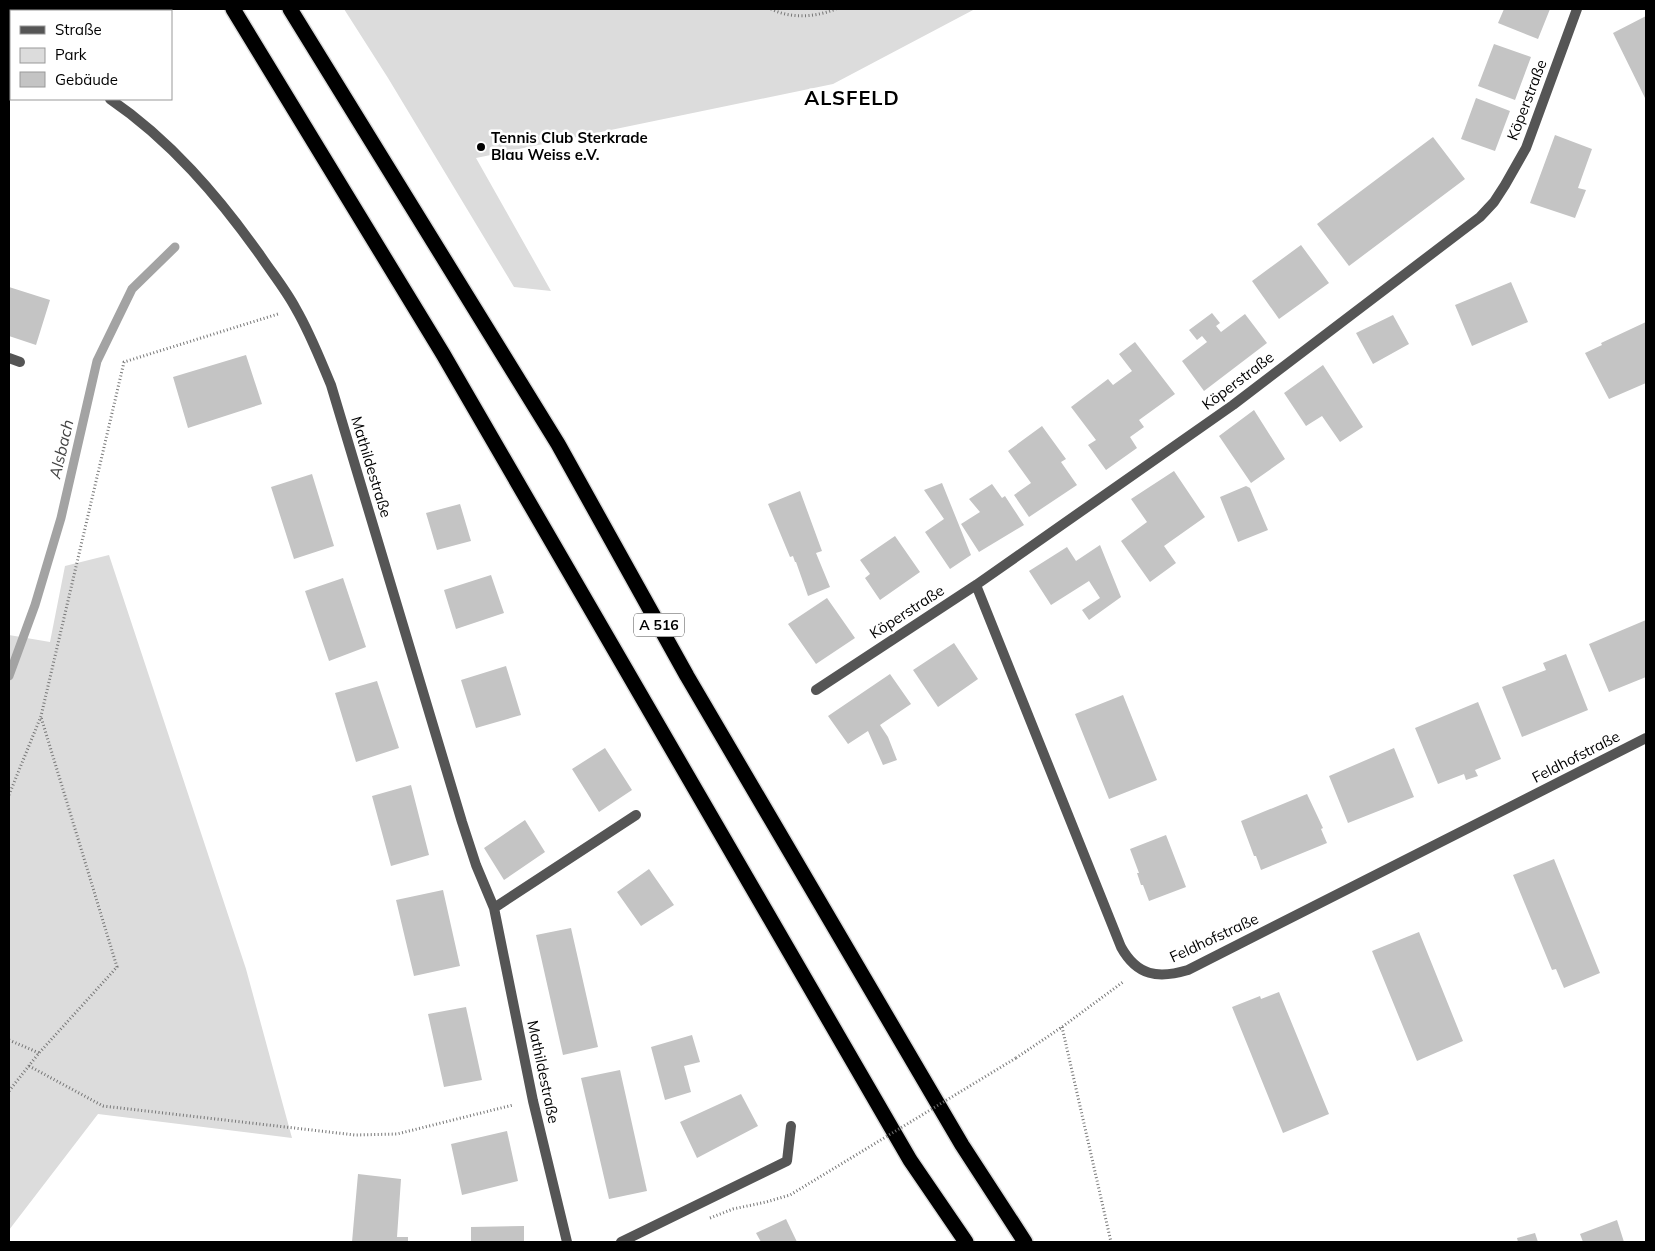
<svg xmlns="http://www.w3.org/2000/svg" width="1655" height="1251" viewBox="0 0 1655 1251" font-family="Mulish,sans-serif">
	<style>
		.green { fill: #dcdcdc }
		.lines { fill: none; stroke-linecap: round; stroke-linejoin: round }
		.stream { stroke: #a3a3a3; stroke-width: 9 }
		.building { fill: #c4c4c4 }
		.motorway-casing { stroke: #dbdbdb; stroke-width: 18 }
		.path { stroke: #777; stroke-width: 3; stroke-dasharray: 1 2.5; stroke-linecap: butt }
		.service { stroke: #555; stroke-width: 10 }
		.minor { stroke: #555; stroke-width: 10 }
		.motorway { stroke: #000; stroke-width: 15 }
		.path-bridge { stroke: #777; stroke-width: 3; stroke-dasharray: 1 2.5; stroke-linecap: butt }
		.poi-dot { fill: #000; stroke: #fff; stroke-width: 2 }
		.labels { text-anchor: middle; stroke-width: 5; stroke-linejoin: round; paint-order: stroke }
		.shield { fill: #fff; stroke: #4c4c4c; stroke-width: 1 }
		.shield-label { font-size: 14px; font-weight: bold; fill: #000 }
		.street-label { font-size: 15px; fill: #000; stroke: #fff }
		.poi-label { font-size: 15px; font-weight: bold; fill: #000; stroke: #fff; text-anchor: start }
		.water-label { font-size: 16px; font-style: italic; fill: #444; stroke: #fff }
		.district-label { font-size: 20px; font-weight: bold; letter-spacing: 1px; fill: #000; stroke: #fff }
	</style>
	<rect width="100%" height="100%" fill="#fff"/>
	<path class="green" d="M344 9H975L833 84 476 158 551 291 514 287 388 78Z
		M109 555 246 969 292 1138 98 1114 9 1230V635L50 642 65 566Z"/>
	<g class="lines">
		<path class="stream" d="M9 676 35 605 61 518 97 361 132 289 175 247"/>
	</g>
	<path class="building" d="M1504 9H1550L1538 39 1498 23Z
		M1646 16V100L1613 33Z
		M1494 44 1531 57 1515 100 1478 86Z
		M1476 98 1510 111 1495 151 1461 139Z
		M1555 135 1592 149 1578 188 1586 190 1575 218 1530 203Z
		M1433 137 1465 179 1349 266 1317 224Z
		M1301 245 1329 283 1279 319 1252 281Z
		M1511 282 1528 322 1472 346 1455 305Z
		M9 287 50 300 36 345 9 336Z
		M1212 313 1220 323 1216 326 1221 332 1245 314 1267 343 1204 391 1182 361 1207 342 1202 336 1197 340 1189 330Z
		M1393 315 1409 344 1373 364 1356 333Z
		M1646 322V383L1609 399 1585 353 1602 345 1601 343Z
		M1135 342 1175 394 1139 420 1144 427 1130 437 1137 448 1106 470 1088 445 1096 440 1071 407 1108 379 1113 385 1132 371 1119 354Z
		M246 355 262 404 188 428 173 377Z
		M1323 365 1363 427 1340 442 1322 416 1306 426 1284 393Z
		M1254 410 1285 459 1251 483 1219 436Z
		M1042 426 1066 459 1061 462 1077 485 1029 517 1014 495 1031 483 1008 451Z
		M1174 471 1205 517 1164 546 1176 563 1150 582 1121 541 1147 522 1131 499Z
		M312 474 334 546 294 559 271 487Z
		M942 483 971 555 950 569 925 532 944 519 924 490Z
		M992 484 1002 498 1005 496 1024 525 979 552 961 524 980 512 969 499Z
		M1246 486 1250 488 1268 530 1238 542 1220 497Z
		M800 491 822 551 816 553 830 587 808 596 796 562H795L793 556 790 557 768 504Z
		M460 504 471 541 437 550 426 513Z
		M895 536 920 572 880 600 865 578 870 574 860 560Z
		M1100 545 1121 597 1089 620 1082 610 1100 598 1089 581 1051 605 1029 571 1067 547 1076 561Z
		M491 575 504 613 456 629 444 590Z
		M343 578 366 647 329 661 305 591Z
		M827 598 855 638 816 664 788 624Z
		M1646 620V677L1609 692 1589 644Z
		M954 643 978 679 938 707 913 670Z
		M1566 654 1588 710 1522 737 1502 687 1546 670 1543 663Z
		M506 666 521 715 476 728 461 680Z
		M890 674 911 704 880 725 888 737 897 760 883 765 868 731 848 744 828 716Z
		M377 681 399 748 356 762 335 693Z
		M1123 695 1157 780 1109 799 1075 714Z
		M1478 702 1501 759 1475 770 1478 776 1466 780 1464 774 1438 784 1415 728Z
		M605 748 632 790 599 812 572 769Z
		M1394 748 1414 797 1348 823 1329 776Z
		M411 785 429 855 391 866 372 796Z
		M1307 794 1323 828 1321 829 1327 843 1261 870 1256 856H1254L1241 821Z
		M525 820 545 852 504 880 484 848Z
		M1166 835 1186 887 1149 901 1143 885H1141L1137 873H1139L1130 849Z
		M1554 859 1600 973 1564 988 1556 969 1552 970 1513 875Z
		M649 869 674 905 641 926 617 892Z
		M443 890 460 966 414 976 396 900Z
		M571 928 598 1047 563 1055 536 935Z
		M1419 932 1463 1041 1417 1061 1372 951Z
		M1279 992 1329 1114 1283 1133 1232 1007 1260 996 1261 999Z
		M466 1007 482 1080 444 1087 428 1014Z
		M692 1035 700 1062 684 1066 691 1092 665 1100 651 1047Z
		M620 1070 647 1191 609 1199 581 1078Z
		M741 1094 758 1126 697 1158 680 1122Z
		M507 1131 518 1181 462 1195 451 1144Z
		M358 1174 401 1179 397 1237H408V1242H352Z
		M786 1219 797 1242H761L756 1233Z
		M1617 1220 1624 1242H1583L1580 1234Z
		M524 1226V1242H471V1227Z
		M1535 1233 1538 1242H1518L1517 1238Z"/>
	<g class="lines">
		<defs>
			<path id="motorway" d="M233 9 443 354 910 1160 966 1242
				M290 9 558 444 687 676 962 1145 1025 1242"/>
		</defs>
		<use href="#motorway" class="motorway-casing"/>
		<path class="path" d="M771 9C791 19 816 17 836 9
			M9 795 41 716 124 362 278 314
			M1062 1027 1111 1242
			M9 1040 39 1053
			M1016 1058 1062 1027 1123 982
			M29 1066 103 1106 355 1135 397 1134 513 1105
			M9 1091 39 1053 117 967 41 717"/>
		<path class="service" d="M9 358 20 362"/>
		<path class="minor" d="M9 40 11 41
			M110 99C170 140 218 196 260 255 272 273 286 290 296 309 310 333 320 359 331 385L462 822 476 865 494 908 533 1101 567 1242
			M976 585 1121 947C1137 976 1158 979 1188 970L1646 738
			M816 690 976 585 1233 405 1480 217 1494 202 1505 185 1526 148 1577 9
			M494 908 636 815
			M621 1242 787 1161 791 1126"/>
		<use href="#motorway" class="motorway"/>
		<path class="path-bridge" d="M710 1218 733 1209 766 1202 790 1195 1016 1058"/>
	</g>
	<circle class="poi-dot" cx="481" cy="147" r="5"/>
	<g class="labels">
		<rect class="shield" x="634" y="613.5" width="50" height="23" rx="4"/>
		<g class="shield-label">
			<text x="659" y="630">A 516</text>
		</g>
		<g class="street-label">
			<text transform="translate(1527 100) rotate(-69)" y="5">Köperstraße</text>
			<text transform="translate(1238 381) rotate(-37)" y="5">Köperstraße</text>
			<text transform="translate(371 467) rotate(73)" y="5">Mathildestraße</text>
			<text transform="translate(907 612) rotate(-33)" y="5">Köperstraße</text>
			<text transform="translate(1576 757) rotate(-27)" y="5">Feldhofstraße</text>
			<text transform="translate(1214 938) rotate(-25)" y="5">Feldhofstraße</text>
			<text transform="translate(543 1072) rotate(78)" y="5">Mathildestraße</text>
		</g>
		<g class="poi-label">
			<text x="491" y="143">Tennis Club Sterkrade<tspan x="491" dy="17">Blau Weiss e.V.</tspan></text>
		</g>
		<g class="water-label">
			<text transform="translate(61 449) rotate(-77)" y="6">Alsbach</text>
		</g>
		<g class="district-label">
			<text x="852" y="105">ALSFELD</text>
		</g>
	</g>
	<rect width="1655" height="1251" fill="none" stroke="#000000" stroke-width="20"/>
	<rect x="10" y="10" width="162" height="90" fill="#ffffff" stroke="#999999"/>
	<rect x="20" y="26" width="25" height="8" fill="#555555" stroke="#999999"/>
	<text x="55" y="35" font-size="15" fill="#000000">Straße</text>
	<rect x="20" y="48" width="25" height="15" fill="#dcdcdc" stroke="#999999"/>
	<text x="55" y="60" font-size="15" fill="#000000">Park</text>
	<rect x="20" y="72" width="25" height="15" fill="#c4c4c4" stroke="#999999"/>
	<text x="55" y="85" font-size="15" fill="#000000">Gebäude</text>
</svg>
